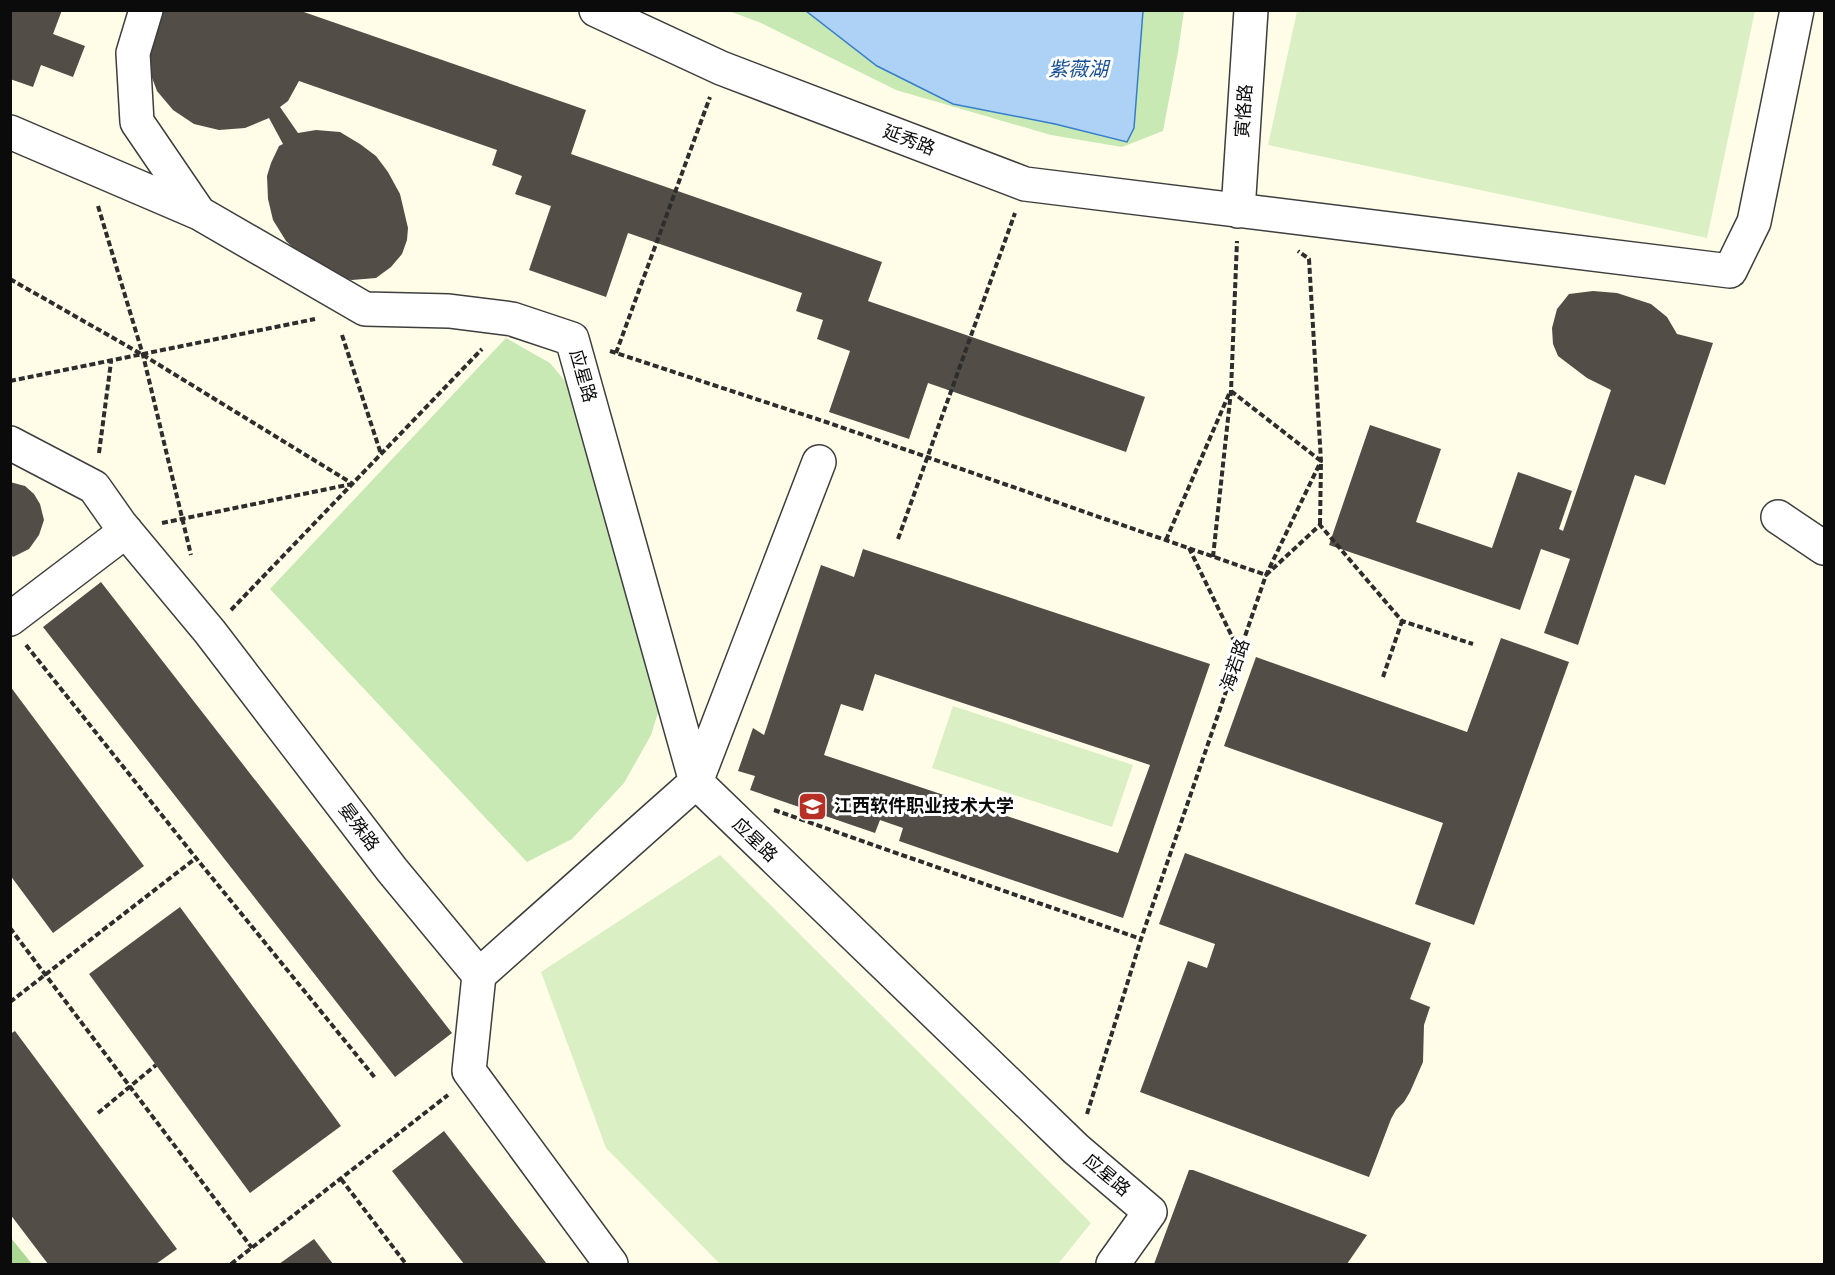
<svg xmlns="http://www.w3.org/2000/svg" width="1835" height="1275" viewBox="0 0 1835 1275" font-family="Literata,'Noto Sans SC',serif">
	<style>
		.green { fill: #c8e8b4 }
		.forest { fill: #aad893 }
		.pitch { fill: #dbefc5 }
		.water { fill: #aed2f5; stroke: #367ecb; stroke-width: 1.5 }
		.building { fill: #534d47; fill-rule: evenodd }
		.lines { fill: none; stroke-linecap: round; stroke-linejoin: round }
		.street-casing { stroke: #3e3e3e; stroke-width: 36 }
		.path { stroke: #2d2d2d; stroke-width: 4; stroke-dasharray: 6 3; stroke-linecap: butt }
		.street { stroke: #fff; stroke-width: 33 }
		.labels { text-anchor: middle; stroke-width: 6; stroke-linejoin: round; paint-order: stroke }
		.street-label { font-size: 18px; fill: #0b0b0b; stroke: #fff }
		.poi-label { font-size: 18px; font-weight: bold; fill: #0b0b0b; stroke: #fff; text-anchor: start }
		.water-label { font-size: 20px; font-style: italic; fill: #175199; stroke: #fff }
	</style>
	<rect width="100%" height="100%" fill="#fffde8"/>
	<path class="green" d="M729 11H1184L1178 52 1163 131 1122 147 1051 135 896 90 761 23Z
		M506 338 550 363 574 392 661 703 651 735 624 783 572 839 527 862 270 589Z"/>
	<path class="forest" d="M10 1238H11L32 1264H11Z"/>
	<path class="pitch" d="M1297 11H1755L1707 238 1268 145Z
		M953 706 1133 765 1112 827 932 768Z
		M720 855 1091 1223 1058 1264H720L606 1148 541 972Z"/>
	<path class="water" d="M806 11H1143L1134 128 1127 142 1055 124 953 104 877 66Z"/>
	<path class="building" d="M10 10H62L53 34 85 46 73 77 41 65 33 87 10 79Z
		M158 10H298L586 110 571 154 882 262 868 301 1145 397 1126 452 928 383 909 439 829 412 850 351 817 339 823 320 796 311 802 293 628 233 606 297 529 270 551 206 515 194 522 176 492 165 497 150 299 81 288 101 280 107 298 133 316 130 340 132 360 144 376 156 388 172 400 194 408 228 407 240 402 254 391 267 376 278 352 280 334 277 302 256 286 241 273 220 268 199 267 176 271 163 279 146 283 144 269 118 245 128 219 130 194 124 173 110 157 91 148 67 147 41Z
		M1593 291 1617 293 1651 304 1667 317 1677 334 1713 343 1665 485 1635 475 1578 645 1544 633 1570 559 1541 549 1520 610 1329 545 1370 425 1441 449 1416 522 1492 548 1518 472 1572 491 1559 529 1563 531 1611 390 1587 378 1558 356 1553 344 1552 328 1557 309 1569 294Z
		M10 482 25 486 34 494 40 504 44 520 39 535 29 549 13 557 10 552Z
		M863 549 1210 664 1123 918 899 841 903 828 880 820 875 833 750 790 755 776 738 771 753 728 764 735 821 565 854 577ZM875 674 1150 765 1118 853 824 755 841 704 863 711Z
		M101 582 452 1033 395 1077 43 627Z
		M1501 638 1569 662 1474 925 1415 904 1443 823 1224 746 1256 657 1467 732Z
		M10 686 144 866 53 933 10 875Z
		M1185 853 1431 943 1410 999 1430 1007 1424 1025 1423 1062 1410 1092 1404 1102 1396 1110 1391 1119 1369 1177 1140 1092 1188 961 1207 968 1215 944 1159 924Z
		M180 907 341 1126 250 1193 89 974Z
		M15 1031 177 1249 156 1264H48L10 1214V1034Z
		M444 1131 547 1264H464L392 1171Z
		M1189 1170H1193L1367 1235 1347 1264H1154Z
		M314 1239 333 1264H279Z"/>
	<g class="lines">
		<defs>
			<path id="street" d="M146 10 133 53 137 122 199 213
				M596 10 721 68 1025 184 1730 271 1754 222 1797 10
				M10 132 199 213 365 309 449 311 512 319 572 339 696 782 1076 1149 1150 1212 1113 1264
				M1238 211 1251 10
				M10 443 94 487 120 524 210 632 392 870 479 975 469 1071 611 1264
				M1778 517 1824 548
				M10 619 126 531
				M479 975 696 782 819 462"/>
		</defs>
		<use href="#street" class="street-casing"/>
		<path class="path" d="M98 206 143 355 191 555
			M10 279 143 355 353 484
			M342 335 381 454
			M610 351 829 423 1266 575 1320 525 1402 621 1473 644
			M616 353 710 97
			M10 381 315 319
			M1231 391 1321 461 1320 525
			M99 453 111 362
			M162 523 352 484
			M898 539 1015 213
			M1166 540 1229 394
			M1189 548 1239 651
			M1213 557 1231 391 1237 241
			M231 610 482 349
			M26 645 196 858 376 1079
			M1383 677 1402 621
			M774 810 1141 939
			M10 928 252 1248
			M10 1002 196 858
			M98 1113 156 1065
			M1087 1114 1141 939 1266 575 1321 461 1309 259 1298 251
			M341 1179 406 1264
			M231 1264 448 1095"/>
		<use href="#street" class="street"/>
	</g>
	<defs>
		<symbol id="university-square" viewBox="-11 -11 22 22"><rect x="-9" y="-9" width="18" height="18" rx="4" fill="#b83025" stroke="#fff"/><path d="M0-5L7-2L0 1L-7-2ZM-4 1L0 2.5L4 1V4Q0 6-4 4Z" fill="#fff"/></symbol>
	</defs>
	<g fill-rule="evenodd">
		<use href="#university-square" x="796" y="790" width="33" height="33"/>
	</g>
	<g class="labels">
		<g class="street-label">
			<text transform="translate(1244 111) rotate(-86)" y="6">寅恪路</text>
			<text transform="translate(909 140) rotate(21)" y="6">延秀路</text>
			<text transform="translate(583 376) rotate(74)" y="6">应星路</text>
			<text transform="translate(1235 665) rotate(-71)" y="6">海若路</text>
			<text transform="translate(359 827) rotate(53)" y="6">晏殊路</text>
			<text transform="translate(755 840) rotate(44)" y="6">应星路</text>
			<text transform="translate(1107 1175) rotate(40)" y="6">应星路</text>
		</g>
		<g class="poi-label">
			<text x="834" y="812">江西软件职业技术大学</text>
		</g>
		<g class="water-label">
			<text x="1078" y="76">紫薇湖</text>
		</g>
	</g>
	<rect width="1835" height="1275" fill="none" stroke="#0b0b0b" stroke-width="24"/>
</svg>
